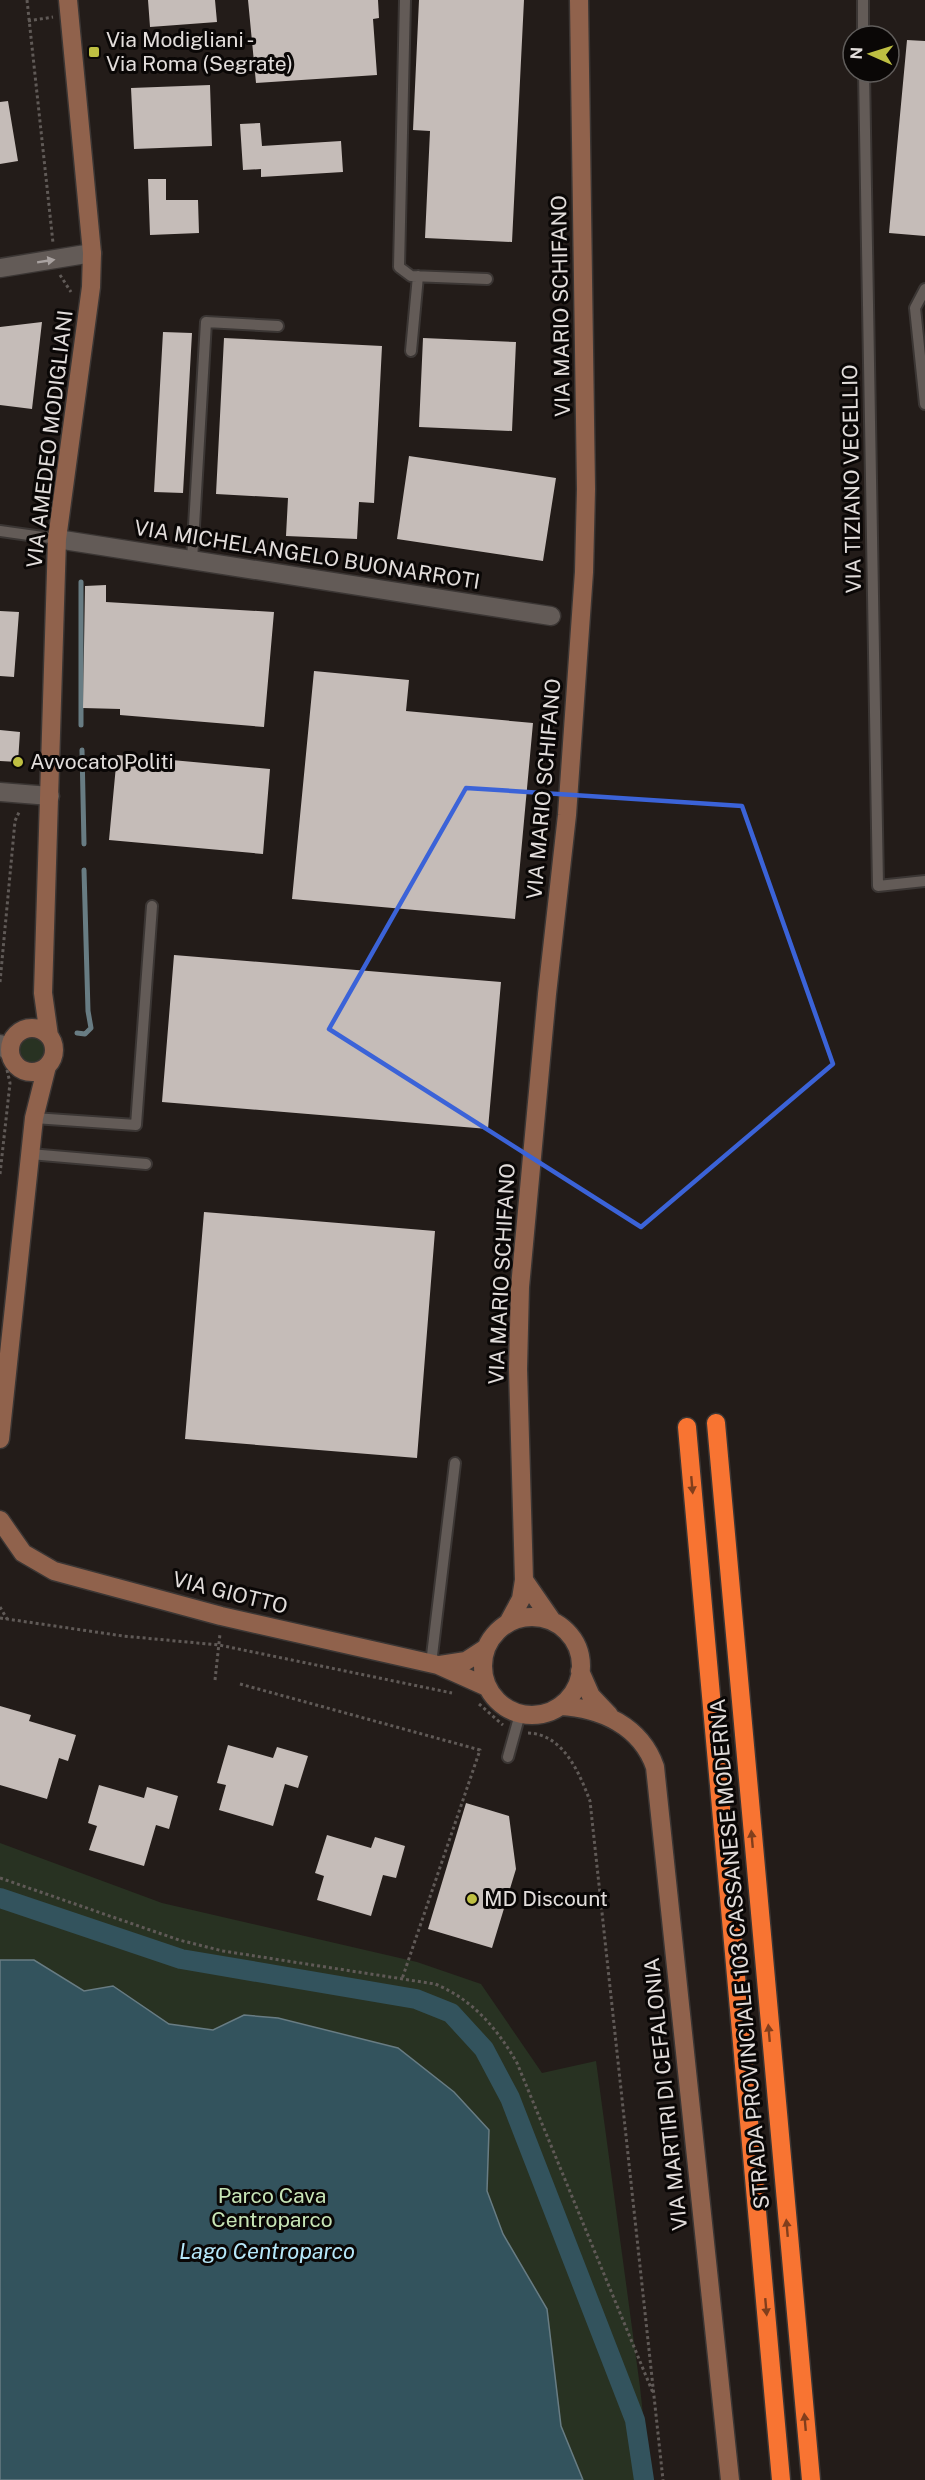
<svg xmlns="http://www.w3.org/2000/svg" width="925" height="2480" viewBox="0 0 925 2480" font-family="'Public Sans',sans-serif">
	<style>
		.green { fill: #283222 }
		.water { fill: #33535d; stroke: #687c83; stroke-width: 1.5 }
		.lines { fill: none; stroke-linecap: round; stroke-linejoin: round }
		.stream { stroke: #687c83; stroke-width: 5 }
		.canal { stroke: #33535d; stroke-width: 20 }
		.building { fill: #c5bcb8 }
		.lane-casing { stroke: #3b3634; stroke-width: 14 }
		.street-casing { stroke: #3b3634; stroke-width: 21 }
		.secondary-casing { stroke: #3b3634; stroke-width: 21 }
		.highway-casing { stroke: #3b3634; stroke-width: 21 }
		.path { stroke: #605a57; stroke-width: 3; stroke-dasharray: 3 3; stroke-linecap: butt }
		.lane { stroke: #635b57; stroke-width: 10 }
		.street { stroke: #635b57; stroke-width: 18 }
		.secondary { stroke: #90624c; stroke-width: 18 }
		.highway { stroke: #f87432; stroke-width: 18 }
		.oneway { fill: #a9a2a0 }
		.oneway2 { fill: #813e1c }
		.marked { fill: none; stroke: #3b63d8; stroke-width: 4.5; stroke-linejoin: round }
		.poi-dot { fill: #bebf42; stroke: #0a0706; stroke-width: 2 }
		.labels { text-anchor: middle; stroke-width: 6; stroke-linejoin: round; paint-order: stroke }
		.poi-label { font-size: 21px; fill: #e2dddb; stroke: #0a0706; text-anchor: start }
		.street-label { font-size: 21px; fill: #e2dddb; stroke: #0a0706 }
		.park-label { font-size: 21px; fill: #c7e5b6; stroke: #0a0706 }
		.water-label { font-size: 22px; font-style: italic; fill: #b6e8fa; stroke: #0a0706 }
	</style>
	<rect width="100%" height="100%" fill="#231c19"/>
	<path class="green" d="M17 1050a15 15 0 1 1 30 0a15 15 0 1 1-30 0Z
		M0 1843 162 1903 417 1962 481 1984 542 2073 596 2061 640 2387 650 2480H0Z"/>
	<path class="water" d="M0 1960H34L84 1991 113 1986 169 2024 213 2030 244 2015 278 2018 398 2048 454 2092 489 2130 487 2191 503 2234 547 2309 561 2426 583 2480H0Z"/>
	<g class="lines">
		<path class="stream" d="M81 582V725
			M82 750 84 844
			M77 1033 85 1034 91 1028 88 1011 84 870"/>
		<path class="canal" d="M0 1898 181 1959 416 1999 451 2013 484 2049 510 2098 635 2420 644 2480"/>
	</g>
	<path class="building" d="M148 0H215L217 22 150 27Z
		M248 0H378L379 18 373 19 377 75 256 83Z
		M419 0H524L512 242 425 238 430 131 413 130Z
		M907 40 925 41V236L889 233Z
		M210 85 212 146 134 149 131 88Z
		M8 101 18 161 0 164V102Z
		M260 123 262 146 341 141 343 172 261 177V169L243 170 240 124Z
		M148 179H166V200H198L199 233 150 235Z
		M42 322 32 409 0 405V327Z
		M163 332 192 333 183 493 154 492Z
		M224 338 382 346 374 503 359 502 357 539 286 536 288 498 216 494Z
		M423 338 516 342 512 431 419 427Z
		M409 456 556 478 543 561 397 539Z
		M106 585V602L274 612 264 727 120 715V709L83 708 85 586Z
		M0 611 19 612 14 677 0 676Z
		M314 671 409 680 406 711 533 723 515 919 292 899Z
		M0 730 20 732 18 762 0 761Z
		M117 755 270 769 263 854 109 840Z
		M174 955 501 982 488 1129 162 1102Z
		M204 1212 435 1231 417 1458 185 1439Z
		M0 1706 31 1715 29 1721 76 1735 68 1761 59 1758 47 1799 0 1785Z
		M228 1745 273 1758 277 1747 308 1756 298 1788 285 1784 273 1826 219 1810 226 1785 217 1783Z
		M99 1785 144 1798 147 1787 178 1796 169 1829 156 1825 144 1866 89 1850 97 1826 88 1823Z
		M466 1803 509 1816 516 1869 492 1948 428 1929Z
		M327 1835 371 1848 375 1837 405 1846 396 1878 383 1875 371 1916 317 1900 324 1876 315 1873Z"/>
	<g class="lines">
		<defs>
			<path id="lane" d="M405 0 399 267 411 276 487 279
				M863 0V36
				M864 72 878 886 925 881
				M925 289 915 308 925 404
				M411 351 418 276
				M0 531 57 539
				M192 560 206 322 278 326
				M34 1118 136 1125 152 906
				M30 1154 146 1164
				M431 1664 455 1463
				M508 1757 520 1714"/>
			<path id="street" d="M0 268 92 253
				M57 539 551 616
				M0 792 50 796
				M0 1044 10 1053"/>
			<path id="secondary" d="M10 1050a22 22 0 1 1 44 0a22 22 0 1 1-44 0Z
				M49 1036 43 993 57 539 91 287 92 253 68 0
				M0 1439 34 1118 47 1066
				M0 1520 23 1553 54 1571 221 1616 438 1665 487 1687
				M524 1580 553 1622
				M483 1666a49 49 0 1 1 98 0a49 49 0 1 1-98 0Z
				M508 1623 521 1599 524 1580 518 1369 520 1287 547 994 567 815 584 572 586 489 579 0
				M440 1665 466 1661 486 1648
				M580 1671 591 1696 609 1715
				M560 1706C601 1708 641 1726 655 1767L730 2480"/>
			<path id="highway" d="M716 1423 811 2480
				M687 1427 781 2480"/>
		</defs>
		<use href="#lane" class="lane-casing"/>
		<use href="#street" class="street-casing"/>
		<use href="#secondary" class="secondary-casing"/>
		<use href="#highway" class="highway-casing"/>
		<path class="path" d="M27 0 53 243
			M28 21 53 17
			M60 275 71 292
			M0 982 15 821 20 810
			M0 1174 10 1083 7 1070
			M0 1607 7 1619
			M0 1618 123 1636 219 1645 452 1693
			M215 1680 220 1634
			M240 1684 480 1750 402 1979
			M479 1704 503 1725
			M528 1733C563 1734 579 1772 590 1801L663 2480
			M0 1878 179 1940 223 1951 435 1984C472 1999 497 2028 517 2063L653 2393"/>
		<use href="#lane" class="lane"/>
		<use href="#street" class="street"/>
		<use href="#secondary" class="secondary"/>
		<use href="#highway" class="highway"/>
	</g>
	<defs><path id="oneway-solid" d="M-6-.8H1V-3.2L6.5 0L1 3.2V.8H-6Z" transform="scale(1.5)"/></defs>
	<use class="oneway" href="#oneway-solid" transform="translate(46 261) rotate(-9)"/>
	<g class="oneway2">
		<use href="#oneway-solid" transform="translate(692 1485) rotate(85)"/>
		<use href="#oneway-solid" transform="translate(752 1839) rotate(-95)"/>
		<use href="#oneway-solid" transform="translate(769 2033) rotate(-95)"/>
		<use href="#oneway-solid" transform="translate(787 2228) rotate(-95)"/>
		<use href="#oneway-solid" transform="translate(766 2307) rotate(85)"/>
		<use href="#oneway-solid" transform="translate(805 2422) rotate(-95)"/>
	</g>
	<path class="marked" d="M466 788 742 806 833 1064 641 1227 329 1029Z"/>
	<g class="poi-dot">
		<rect x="88" y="46" width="12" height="12" rx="3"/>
		<circle cx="18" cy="762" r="6"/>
		<circle cx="472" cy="1899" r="6"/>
	</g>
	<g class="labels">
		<g class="poi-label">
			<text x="106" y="47">Via Modigliani -<tspan x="106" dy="24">Via Roma (Segrate)</tspan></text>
			<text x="30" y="769">Avvocato Politi</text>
			<text x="484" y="1906">MD Discount</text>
		</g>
		<g class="street-label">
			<text transform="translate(561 306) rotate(-91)" y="7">VIA MARIO SCHIFANO</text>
			<text transform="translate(50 439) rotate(-83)" y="7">VIA AMEDEO MODIGLIANI</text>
			<text transform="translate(852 479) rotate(-91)" y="7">VIA TIZIANO VECELLIO</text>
			<text transform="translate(307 555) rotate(9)" y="7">VIA MICHELANGELO BUONARROTI</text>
			<text transform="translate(544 789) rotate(-85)" y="7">VIA MARIO SCHIFANO</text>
			<text transform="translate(502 1274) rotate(-87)" y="7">VIA MARIO SCHIFANO</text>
			<text transform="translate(230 1593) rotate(14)" y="7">VIA GIOTTO</text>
			<text transform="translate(740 1954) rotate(-95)" y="7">STRADA PROVINCIALE 103 CASSANESE MODERNA</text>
			<text transform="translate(666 2094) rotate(-96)" y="7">VIA MARTIRI DI CEFALONIA</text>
		</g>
		<g class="park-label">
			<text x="272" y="2203">Parco Cava<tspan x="272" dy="24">Centroparco</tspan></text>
		</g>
		<g class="water-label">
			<text x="267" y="2259">Lago Centroparco</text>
		</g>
	</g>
	<g transform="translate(871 54) rotate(273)"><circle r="28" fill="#0a0706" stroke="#605d5b" stroke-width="1.5"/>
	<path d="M0-4.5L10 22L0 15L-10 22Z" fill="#bebf42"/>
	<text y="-9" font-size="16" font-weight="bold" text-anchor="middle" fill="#e2dddb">N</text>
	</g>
</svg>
